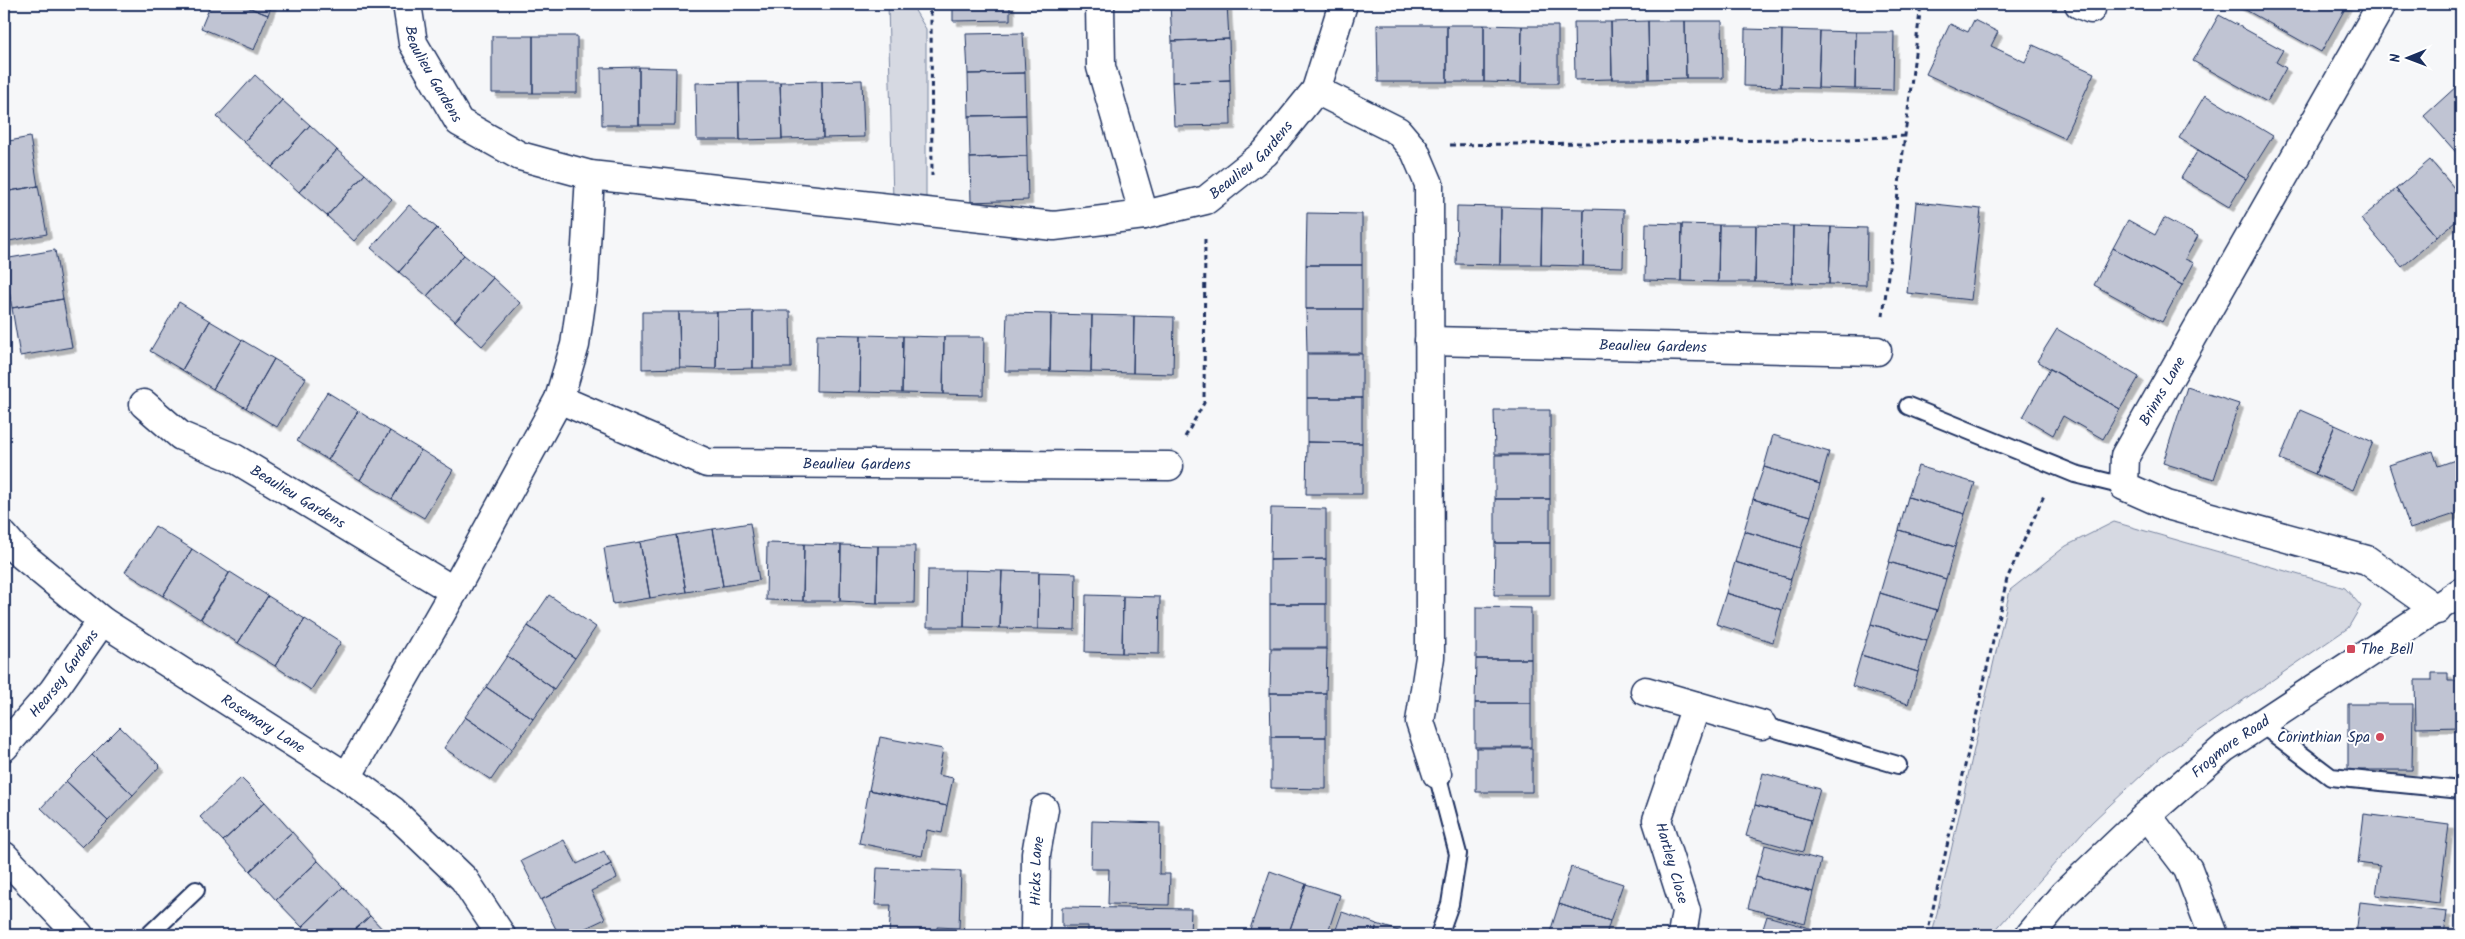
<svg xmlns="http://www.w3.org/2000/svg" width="2465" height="939" viewBox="0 0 2465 939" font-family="Kalam,sans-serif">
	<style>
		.green { fill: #d6d9e2; stroke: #7884a0 }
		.building { fill: #c0c4d3; stroke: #1b2f5e; filter: url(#shadow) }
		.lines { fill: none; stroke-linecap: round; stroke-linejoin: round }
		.service-casing { stroke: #1b2f5e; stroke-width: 20 }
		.minor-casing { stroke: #1b2f5e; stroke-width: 31 }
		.tertiary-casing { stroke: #1b2f5e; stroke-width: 31 }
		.path { stroke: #1b2f5e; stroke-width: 3; stroke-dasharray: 5 4; stroke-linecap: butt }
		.service { stroke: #fff; stroke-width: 16 }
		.minor { stroke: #fff; stroke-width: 28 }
		.tertiary { stroke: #fff; stroke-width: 28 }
		.poi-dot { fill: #d1495b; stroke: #fff; stroke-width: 2 }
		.labels { text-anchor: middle; stroke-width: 4; stroke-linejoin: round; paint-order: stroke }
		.street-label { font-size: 15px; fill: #1b2f5e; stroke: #fff }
		.poi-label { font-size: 15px; fill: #1b2f5e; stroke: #fff; text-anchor: start }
	</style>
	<defs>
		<filter id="shadow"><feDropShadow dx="4.5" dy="4.5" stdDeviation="0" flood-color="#0004"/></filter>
	</defs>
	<rect width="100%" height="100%" fill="#f6f7f9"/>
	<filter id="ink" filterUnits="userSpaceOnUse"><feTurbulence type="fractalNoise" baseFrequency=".02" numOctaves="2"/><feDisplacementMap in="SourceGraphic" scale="10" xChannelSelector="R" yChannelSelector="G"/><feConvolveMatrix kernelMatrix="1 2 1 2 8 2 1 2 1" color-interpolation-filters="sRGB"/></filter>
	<g filter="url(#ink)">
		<path class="green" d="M888 4H911L926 29V204L893 201Z
			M2114 522 2345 588 2361 606 2348 628 2162 756 2091 823 1991 935H1932L2010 590 2066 546Z"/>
		<path class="building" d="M211 4H240L268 15 254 50 201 28Z
			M240 4H272L268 15Z
			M953 4H1010V20L953 21Z
			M1170 4H1227L1229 39 1172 41Z
			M2235 4H2346L2347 5 2321 52Z
			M2219 15 2283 50 2276 62 2286 68 2267 102 2193 61Z
			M1974 20 1998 32 1991 46 2025 62 2033 45 2094 73 2064 138 1926 74 1950 24 1968 32Z
			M1648 21 1649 79H1612L1611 22Z
			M1648 21H1685L1686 78 1649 79Z
			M1685 21H1722L1723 78H1686Z
			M1574 22H1611L1612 79 1575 80Z
			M1377 25H1447V82H1378Z
			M1447 25H1484V82H1447Z
			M1484 25 1522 26 1521 83 1484 82Z
			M1522 26H1558V83H1521Z
			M1745 29 1782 30 1781 87 1744 86Z
			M1782 30 1820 31 1818 88 1781 87Z
			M1820 31 1856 32 1855 89 1818 88Z
			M1856 32H1894L1893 90 1855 89Z
			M1023 33 1025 73 968 74 966 34Z
			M492 36H533V93H492Z
			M533 36H577V93H533Z
			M1229 39 1230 80 1172 82V41Z
			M639 67V125H602L601 68Z
			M639 67 676 68 675 125H639Z
			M1025 73 1026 115 969 116 968 74Z
			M255 75 282 100 244 142 217 117Z
			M862 80 864 137 823 138 822 81Z
			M1230 80 1231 125 1174 126 1172 82Z
			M822 81 823 138 782 139 780 82Z
			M739 82 740 140H697L696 83Z
			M739 82H780L782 139 740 140Z
			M2458 85 2461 89V158L2424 116Z
			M2205 95 2273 136 2246 179 2179 138Z
			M282 100 310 125 272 167 244 142Z
			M1026 115 1027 156 970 158 969 116Z
			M310 125 337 150 299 192 272 167Z
			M30 137 38 186 4 192V142Z
			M337 150 365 174 327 216 299 192Z
			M2198 150 2246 179 2229 207 2181 178Z
			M1027 156 1028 200 971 202 970 158Z
			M2430 160 2461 196V217L2437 237 2396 189Z
			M365 174 392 199 354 241 327 216Z
			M38 186 47 234 4 242V192Z
			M2396 189 2437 237 2402 267 2361 219Z
			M1916 202 1981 209 1971 300 1907 293Z
			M409 205 437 228 399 272 371 248Z
			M1457 206 1501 207 1500 265 1456 264Z
			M1501 207 1542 208 1541 265H1500Z
			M1542 208 1584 209 1583 266 1541 265Z
			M1584 209 1624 210 1623 267 1583 266Z
			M1307 213 1362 214V265H1306Z
			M2164 218 2198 236 2185 259 2194 263 2182 285 2113 248 2128 220 2155 235Z
			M1646 223 1682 224 1681 281 1645 280Z
			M1682 224 1719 225 1718 282 1681 281Z
			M1719 225H1756L1755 282H1718Z
			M1756 225 1793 226 1792 283 1755 282Z
			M1793 226 1831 227 1829 284 1792 283Z
			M1831 227 1867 228 1866 285 1829 284Z
			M437 228 464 255 427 296 399 272Z
			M2113 248 2182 285 2162 322 2094 285Z
			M55 250 63 299 12 308 4 259Z
			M464 255 493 278 455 321 427 296Z
			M1306 265H1362V309H1306Z
			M493 278 520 303 482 346 455 321Z
			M63 299 72 347 20 356 12 308Z
			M179 302 210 321 182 370 150 351Z
			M1306 309H1362V353H1307Z
			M753 311V368L716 369 717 312Z
			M753 311H790L791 368H753Z
			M642 312H679L680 368 642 369Z
			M679 312H717L716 369 680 368Z
			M1007 313 1051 314 1050 371H1005Z
			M1051 314 1092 315 1091 372 1050 371Z
			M1092 315 1134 316 1133 373 1091 372Z
			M1134 316 1174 317 1173 374 1133 373Z
			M210 321 242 340 213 389 182 370Z
			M2057 329 2139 377 2120 409 2037 361Z
			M817 334 861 335 860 392 816 391Z
			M861 335 903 336 902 393 860 392Z
			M903 336 944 337 943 394 902 393Z
			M944 337H984L983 395 943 394Z
			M242 340 274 359 246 408 213 389Z
			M1307 354H1362V398H1307Z
			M274 359 306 378 277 427 246 408Z
			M2050 369 2120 409 2103 439 2063 416 2053 435 2023 417Z
			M2187 387 2239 404 2214 479 2163 463Z
			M327 392 358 411 328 460 297 441Z
			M1307 398H1362V443L1307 442Z
			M1494 410H1550V454H1495Z
			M2300 410 2335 425 2315 474 2280 459Z
			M358 411 390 431 360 480 328 460Z
			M2335 425 2373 442 2353 490 2315 474Z
			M390 431 421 450 392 499 360 480Z
			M1773 435 1829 452 1820 484 1764 467Z
			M1307 442 1362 443V494H1306Z
			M421 450 453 470 424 518 392 499Z
			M2433 451 2438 466 2458 459 2461 470V512L2410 529 2389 465Z
			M1495 455H1550V499H1495Z
			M1918 466 1975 483 1965 514 1908 497Z
			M1764 467 1820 484 1811 516 1753 499Z
			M1908 497 1965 514 1955 547 1899 530Z
			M1495 499H1550V543H1495Z
			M1753 499 1811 516 1801 548 1744 531Z
			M1271 508 1326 509V559L1270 560Z
			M750 523 759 580 723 586 713 529Z
			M155 526 192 549 163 596 125 572Z
			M713 529 723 586 686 592 676 535Z
			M1899 530 1955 547 1946 579 1889 562Z
			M1744 531 1801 548 1791 579 1735 562Z
			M676 535 686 592 650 598 640 542Z
			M640 542 650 598 613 604 604 548Z
			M767 543 804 544 803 601 766 600Z
			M1495 543H1550V595H1494Z
			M804 544 841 545 840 601H803Z
			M841 545 878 546 877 603 840 601Z
			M878 546H915L914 603H877Z
			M192 549 229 573 200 619 163 596Z
			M1326 559V604H1270V560Z
			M1735 562 1791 579 1782 610 1726 593Z
			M1889 562 1946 579 1937 610 1880 593Z
			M928 570H965L964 627H927Z
			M965 570 1002 571 1000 628 964 627Z
			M1002 571 1039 572 1038 629 1000 628Z
			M230 572 268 596 238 643 201 619Z
			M1039 572 1076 573 1075 630 1038 629Z
			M1726 593 1782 610 1773 642 1716 624Z
			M1880 593 1937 610 1927 641 1871 624Z
			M549 595 596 627 575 658 528 626Z
			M1086 595 1123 596 1122 653 1085 652Z
			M268 596 305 619 275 666 238 643Z
			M1123 596 1160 597 1159 654 1122 653Z
			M1270 604H1326V648H1270Z
			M1476 607 1531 608V659H1476Z
			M305 619 341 642 311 690 275 666Z
			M1871 624 1927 641 1918 672 1861 655Z
			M528 626 575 658 554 689 507 656Z
			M1271 649H1327L1326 693H1270Z
			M1861 655 1918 672 1908 704 1852 686Z
			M507 656 554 689 533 719 486 687Z
			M1476 659H1531V703H1475Z
			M2432 673H2448V681H2461V727L2416 728 2415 680H2432Z
			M486 687 533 719 512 749 465 717Z
			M1270 693H1326V737H1271Z
			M1475 703H1531V747H1475Z
			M2348 704H2413L2412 770H2348Z
			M465 717 512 749 491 780 444 748Z
			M120 727 160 766 133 795 92 755Z
			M880 737 943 749 938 775 953 778 947 806 869 790Z
			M1271 737H1326V789L1271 788Z
			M1476 748H1532V792H1476Z
			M92 755 133 795 108 821 66 781Z
			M1763 773 1820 789 1811 820 1755 805Z
			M241 778 265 802 223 841 200 817Z
			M66 781 108 821 82 847 41 808Z
			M869 790 947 806 942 833 927 830 922 856 859 843Z
			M265 802 292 832 250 871 223 841Z
			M1755 805 1811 820 1803 852 1746 836Z
			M2364 814 2449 825 2439 903 2376 895 2380 866 2358 863Z
			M1092 821 1160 823 1159 874H1170L1169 905 1108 904 1109 869H1091Z
			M292 832 318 861 276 900 250 871Z
			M564 840 577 864 604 851 611 864 541 900 521 861Z
			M1765 845 1821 860 1813 892 1756 877Z
			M318 861 343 887 302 927 276 900Z
			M611 864 617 878 591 891 605 919 571 935H559L541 900Z
			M1571 867 1623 884 1610 921 1559 904Z
			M877 868 961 871 959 928 937 927V935H889L891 905H875Z
			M1270 871 1306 884 1288 935H1248Z
			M1756 877 1813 892 1805 924 1748 908Z
			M1306 884 1340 895 1327 935H1288Z
			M343 887 370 916 349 935H310L302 927Z
			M2360 902 2447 912 2444 935H2356Z
			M1559 904 1610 921 1606 935H1549Z
			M1062 907 1191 909 1190 935H1088V926H1062Z
			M1342 912 1377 924 1374 935H1334Z
			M370 916 388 935H349Z
			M1767 916 1823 932 1822 935H1761Z
			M1377 924 1411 935H1374Z
			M2298 931 2299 935H2274Z"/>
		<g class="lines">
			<defs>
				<path id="service" d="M1908 406 2075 474 2124 486
					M2261 724 2331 777 2461 790
					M1762 725 1898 765
					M1437 774 1458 854 1450 904 1439 935
					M149 935 196 890"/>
				<g id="minor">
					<path id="s1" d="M407 4 413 43 459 122 520 156 590 175 1054 226 1144 215 1206 200 1265 153 1316 90 1343 4"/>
					<path d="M1100 4 1101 67 1144 215"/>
					<path d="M2079 4 2091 9"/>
					<path d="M2382 4 2125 456 2124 486 2167 505 2367 560 2437 610"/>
					<path d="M1316 90 1398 131 1415 151 1429 184 1430 657 1420 722 1437 774"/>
					<path id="s2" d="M1429 341 1877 351"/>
					<path id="s3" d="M559 399 707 463 1169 466"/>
					<path id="s4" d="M144 404 181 436 234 458 454 591"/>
					<path d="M1645 691 1762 725"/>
					<path id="s5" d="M4 747 53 691 102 621"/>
					<path d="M347 777 454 591 559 399 575 345 584 281 590 175"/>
					<path d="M2147 815 2188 869 2213 935"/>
					<path d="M4 856 79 935"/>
					<path id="s6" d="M1035 935 1036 854 1044 809"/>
					<path d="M1682 935 1686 911 1657 820 1696 706"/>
				</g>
				<g id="tertiary">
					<path id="s7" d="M4 536 16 550 102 621 347 777 393 811 464 879 501 935"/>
					<path id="s8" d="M2030 935 2064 894 2147 815 2224 748 2461 592"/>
				</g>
			</defs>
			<use href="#service" class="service-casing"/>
			<use href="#minor" class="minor-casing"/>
			<use href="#tertiary" class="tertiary-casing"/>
			<path class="path" d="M924 4 931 14 932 176
				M1450 145 1852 139 1906 136
				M1883 316 1921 4
				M1185 437 1204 403 1205 236
				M1927 935 2007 579 2045 493"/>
			<use href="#service" class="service"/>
			<use href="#minor" class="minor"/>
			<use href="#tertiary" class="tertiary"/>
		</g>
	</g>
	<g class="poi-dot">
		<rect x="2346" y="644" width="10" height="10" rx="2.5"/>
		<circle cx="2380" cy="737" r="5"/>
	</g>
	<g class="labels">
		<g class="street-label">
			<text dy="5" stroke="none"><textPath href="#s1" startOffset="76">Beaulieu Gardens</textPath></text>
			<text dy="5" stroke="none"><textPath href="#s1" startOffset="955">Beaulieu Gardens</textPath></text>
			<text dy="5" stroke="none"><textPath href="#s2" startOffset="224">Beaulieu Gardens</textPath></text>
			<text transform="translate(2162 391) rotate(-60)" y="5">Brinns Lane</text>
			<text dy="5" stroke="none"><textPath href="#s3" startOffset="311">Beaulieu Gardens</textPath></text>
			<text dy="5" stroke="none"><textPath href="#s4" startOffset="181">Beaulieu Gardens</textPath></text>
			<text dy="5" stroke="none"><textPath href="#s5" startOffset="95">Hearsey Gardens</textPath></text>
			<text dy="5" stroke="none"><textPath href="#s7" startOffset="321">Rosemary Lane</textPath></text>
			<text dy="5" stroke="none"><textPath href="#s8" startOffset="276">Frogmore Road</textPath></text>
			<text transform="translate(1672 863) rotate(74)" y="5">Hartley Close</text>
			<text dy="5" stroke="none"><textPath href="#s6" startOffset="64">Hicks Lane</textPath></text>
		</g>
		<g class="poi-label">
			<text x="2361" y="654">The Bell</text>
			<text x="2370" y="742" text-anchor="end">Corinthian Spa</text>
		</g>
	</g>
	<rect width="2465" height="939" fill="none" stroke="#fff" stroke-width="20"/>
	<rect x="10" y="10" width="2445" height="919" fill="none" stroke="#1b2f5e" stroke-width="2" filter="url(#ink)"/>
	<g transform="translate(2408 58) rotate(269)" stroke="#ffffff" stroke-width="4" paint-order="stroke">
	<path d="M0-4L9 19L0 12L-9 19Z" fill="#1b2f5e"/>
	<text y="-8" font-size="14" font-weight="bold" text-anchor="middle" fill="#1b2f5e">N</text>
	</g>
</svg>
